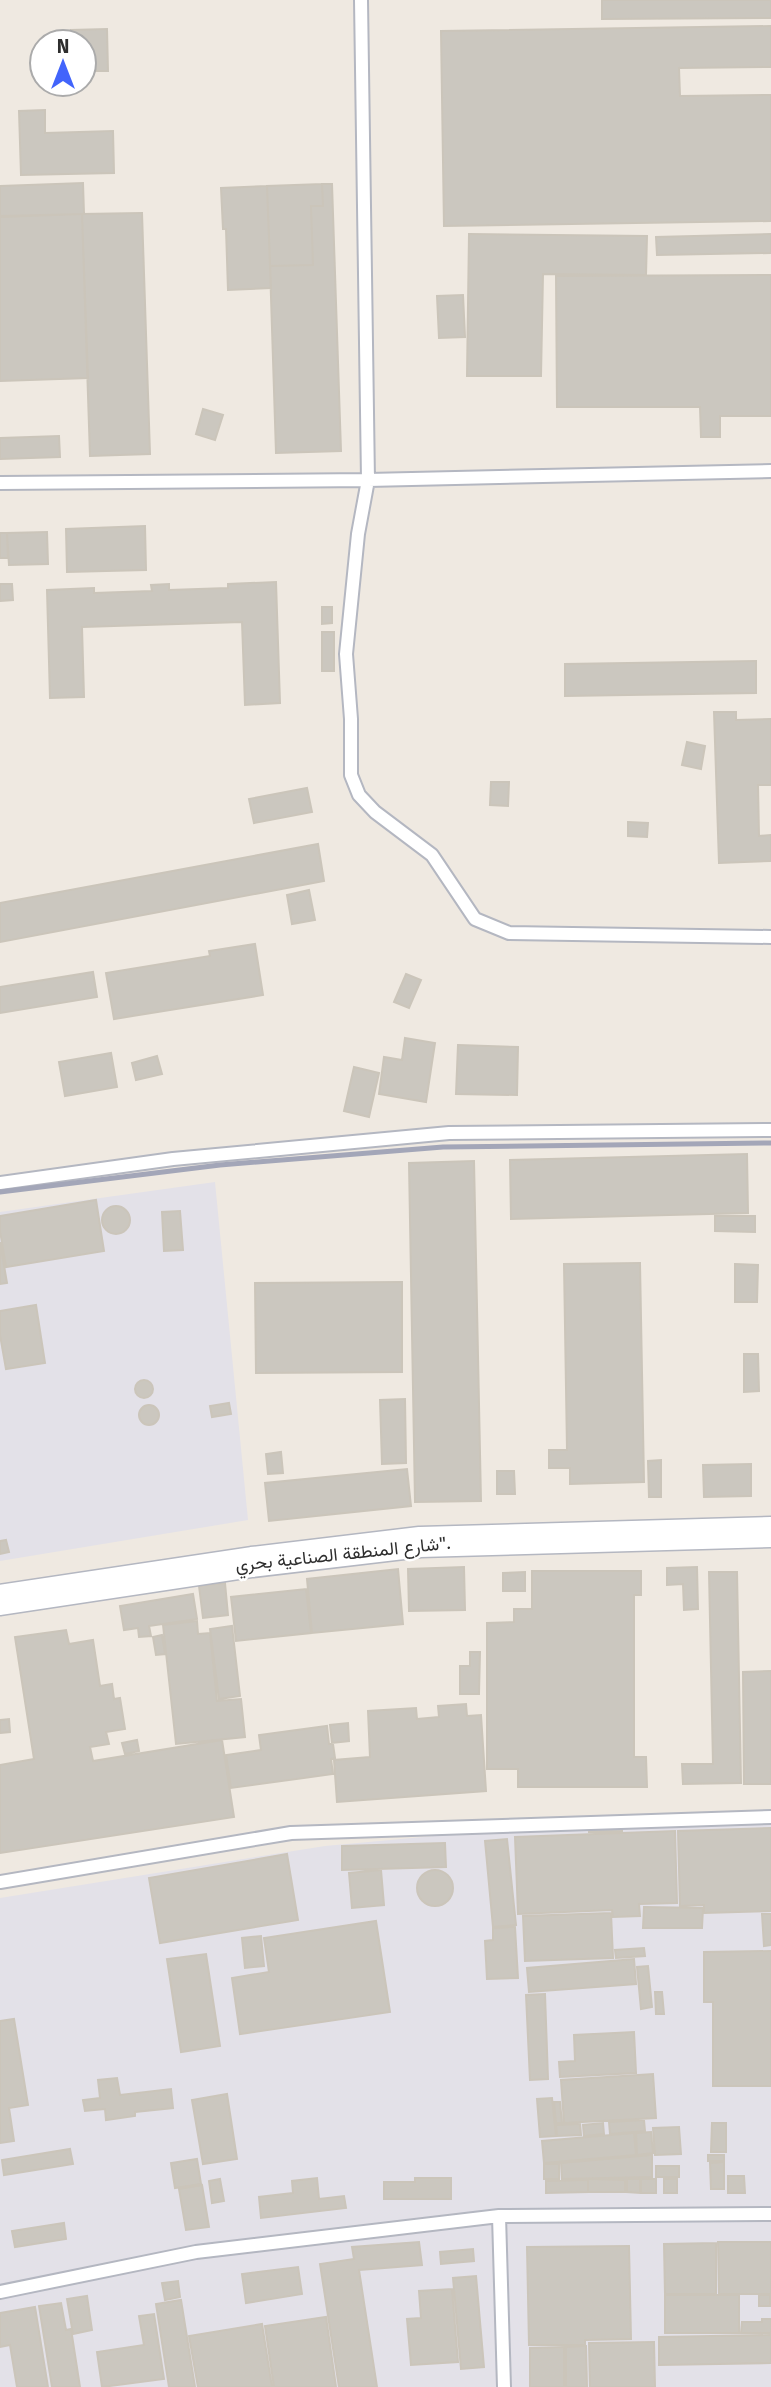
<svg xmlns="http://www.w3.org/2000/svg" width="771" height="2387" viewBox="0 0 771 2387" font-family="'Fira Sans',Vazirmatn,sans-serif">
	<style>
		.industrial { fill: #e3e1e8 }
		.building { fill: #cbc7bf; stroke: #cbc5ba; stroke-width: 2 }
		.lines { fill: none; stroke-linecap: round; stroke-linejoin: round }
		.service-casing { stroke: #b4b7c1; stroke-width: 16 }
		.tertiary-casing { stroke: #b4b7c1; stroke-width: 33 }
		.service { stroke: #fff; stroke-width: 12 }
		.tertiary { stroke: #fff; stroke-width: 30 }
		.rail { stroke: #a3a6b8; stroke-width: 5 }
		.labels { text-anchor: middle; stroke-width: 5; stroke-linejoin: round; paint-order: stroke }
		.street-label { font-size: 18px; fill: #2e2e2e; stroke: #fff }
	</style>
	<rect width="100%" height="100%" fill="#efe9e1"/>
	<path class="industrial" d="M215 1182 248 1520 0 1561V1212Z
		M771 1814V2387H0V1898L325 1846 522 1828Z"/>
	<path class="building" d="M602 0H771V18L602 19Z
		M771 26V67L679 68 680 96 771 95V221L444 226 441 31Z
		M107 29 108 71H84V42H72L71 30Z
		M45 110V133L113 131 114 173 21 175 19 111Z
		M83 183 84 214 0 216V186Z
		M322 184 323 206H311L313 265 270 266 267 186Z
		M322 184H332L341 451 276 453 270 266 313 265 311 206H323Z
		M267 186 271 288 228 290 226 229H223L221 188Z
		M142 213 150 454 90 456 82 214Z
		M82 214 88 378 0 381V217Z
		M469 234 647 236 646 275 543 274 541 376H467Z
		M771 234V253L657 255 656 237Z
		M771 275V416H720V437H701L700 407H557L556 276Z
		M463 295 465 337 439 338 437 296Z
		M203 409 223 415 215 440 196 434Z
		M59 436 60 457 0 459V438Z
		M145 526 146 570 67 572 66 529Z
		M47 532 48 564 9 565 7 533Z
		M0 533H7L8 558H0Z
		M276 582 280 703 245 705 242 622 82 627 84 697 50 698 47 590 94 588V593L152 591 151 585 169 584V590L228 588V584Z
		M0 584H12L13 600 0 601Z
		M322 607H332V623L322 624Z
		M322 632H334V671H322Z
		M756 661V693L565 696V664Z
		M714 712H736V720L771 719V785H758L759 836 771 835V861L719 863Z
		M687 742 705 746 701 769 682 765Z
		M491 782H509L508 806 490 805Z
		M307 788 312 812 254 823 249 799Z
		M628 822 648 823 647 837 628 836Z
		M318 844 324 881 0 942V903Z
		M309 890 315 920 292 924 287 895Z
		M255 944 263 995 114 1019 106 973 210 956 209 951Z
		M93 972 97 997 0 1013V987Z
		M406 974 421 980 409 1008 394 1002Z
		M405 1038 435 1043 426 1102 379 1094 384 1057 402 1060Z
		M458 1045 518 1047 517 1095 456 1094Z
		M111 1053 117 1087 65 1096 59 1062Z
		M157 1056 162 1074 136 1080 132 1063Z
		M354 1067 379 1073 369 1117 344 1111Z
		M747 1154 748 1213 511 1219 510 1160Z
		M474 1161 481 1501 415 1502 409 1163Z
		M96 1200 104 1251 6 1267 0 1231V1216Z
		M102 1220a14 14 0 1 1 28 0a14 14 0 1 1-28 0Z
		M180 1211 183 1250 164 1251 162 1212Z
		M715 1216H755V1232L715 1231Z
		M0 1242 7 1283 0 1284Z
		M640 1263 644 1482 570 1484V1468H549V1450H567L564 1264Z
		M735 1264 758 1265 757 1302H735Z
		M402 1282V1372L256 1373 255 1283Z
		M36 1305 45 1363 6 1369 0 1335V1311Z
		M744 1354H758L759 1391 744 1392Z
		M135 1389a9 9 0 1 1 18 0a9 9 0 1 1-18 0Z
		M405 1399 406 1463 382 1464 380 1400Z
		M229 1403 231 1414 212 1417 210 1406Z
		M139 1415a10 10 0 1 1 20 0a10 10 0 1 1-20 0Z
		M281 1452 283 1473 268 1474 266 1454Z
		M661 1460V1497H649L648 1461Z
		M751 1464V1496L704 1497 703 1465Z
		M407 1469 411 1506 269 1521 265 1483Z
		M497 1471H514L515 1494H497Z
		M6 1540 9 1552 0 1554V1541Z
		M464 1567 465 1610 409 1611 408 1569Z
		M697 1567 698 1609 684 1610 683 1584 667 1585V1568Z
		M398 1569 403 1624 312 1633 307 1579Z
		M532 1571H641V1595H634V1757H646L647 1787H518V1769H487V1623L514 1622V1609H532Z
		M525 1572V1591H503V1573Z
		M709 1572H737L741 1783 683 1784 682 1764H713Z
		M225 1583 228 1615 203 1618 199 1586Z
		M306 1589 311 1633 236 1641 231 1597Z
		M193 1594 197 1619 149 1626 151 1636 139 1637 138 1628 124 1630 120 1606Z
		M197 1621 198 1634 210 1633 217 1701 241 1699 245 1737 176 1744 163 1625Z
		M232 1626 240 1696 219 1699 210 1629Z
		M66 1630 69 1644 93 1640 100 1686 112 1684 114 1699 120 1698 125 1729 106 1732 109 1744 90 1747 93 1761 222 1740 234 1817 0 1853V1765L34 1759 15 1637Z
		M162 1635 165 1654 156 1655 153 1637Z
		M470 1652H480L479 1694H460V1666H470Z
		M771 1671V1784H744L743 1672Z
		M466 1704 467 1716 481 1715 486 1791 337 1802 334 1760 370 1757 368 1711 416 1708 417 1719 439 1717 438 1706Z
		M9 1719 10 1732 0 1733V1720Z
		M348 1723 349 1741 332 1743 330 1725Z
		M327 1726 329 1744H333L335 1758 331 1759 333 1774 231 1788 226 1755 261 1750 259 1735Z
		M137 1740 139 1751 125 1754 122 1743Z
		M589 1826H622V1832H589Z
		M771 1828V1911L704 1913V1905L680 1906 678 1831Z
		M675 1831 677 1903 639 1904 640 1916 613 1917 612 1910 518 1914 515 1837Z
		M507 1839 516 1925 493 1927 485 1841Z
		M445 1843 446 1867 342 1870V1846Z
		M287 1854 298 1920 160 1943 149 1878Z
		M417 1888a18 18 0 1 1 36 0a18 18 0 1 1-36 0Z
		M381 1870 384 1905 352 1908 349 1873Z
		M644 1907 703 1908 702 1928H643Z
		M611 1913 613 1958 525 1961 523 1916Z
		M762 1914H771V1945L764 1946Z
		M376 1921 390 2012 240 2034 232 1978 269 1972 264 1938Z
		M515 1927 518 1978 487 1979 485 1941 493 1940V1928Z
		M261 1936 264 1966 245 1968 242 1938Z
		M644 1948 645 1956 616 1958 615 1950Z
		M771 1951V2086H713V2002H704V1952Z
		M206 1954 220 2046 181 2052 167 1959Z
		M634 1959 636 1984 529 1992 527 1968Z
		M648 1966 652 2007 641 2009 637 1967Z
		M655 1992H662L664 2014H656Z
		M545 1994 548 2079 530 2080 526 1995Z
		M14 2019 28 2105 9 2108 14 2141 0 2143V2021Z
		M634 2032 636 2073 560 2077 559 2062 575 2061 574 2035Z
		M653 2074 656 2118 564 2123 561 2080Z
		M117 2078 120 2095 171 2089 173 2108 135 2112V2116L106 2120 105 2109 85 2111 83 2100 100 2098 98 2080Z
		M227 2094 237 2159 203 2164 192 2100Z
		M552 2098 556 2136 540 2137 537 2099Z
		M554 2102H560L562 2123H556Z
		M644 2120 645 2131 610 2134 609 2122Z
		M603 2123 604 2134 584 2136 583 2125Z
		M712 2123H726V2152H711Z
		M580 2124 581 2135 557 2136 556 2125Z
		M679 2127 681 2154 655 2155 653 2128Z
		M651 2132 653 2153 637 2155 636 2133Z
		M634 2133 636 2155 544 2163 542 2141Z
		M70 2149 73 2164 4 2175 2 2160Z
		M652 2155V2177L562 2179 561 2163Z
		M708 2155H724V2161H708Z
		M197 2159 201 2184 175 2188 171 2163Z
		M724 2162V2189H711L710 2163Z
		M544 2164H559V2179H544Z
		M656 2166H679V2177H656Z
		M728 2176H744L745 2193H728Z
		M317 2178 319 2199 344 2196 346 2208 261 2218 259 2197 293 2193 292 2181Z
		M415 2178H451V2199H384V2182H415Z
		M220 2179 224 2201 212 2203 209 2181Z
		M588 2179 625 2180V2192H588Z
		M627 2179H640V2193L627 2192Z
		M641 2179H656V2193H641Z
		M664 2179H677V2193H664Z
		M588 2180V2192L546 2193V2181Z
		M202 2185 209 2227 186 2230 179 2189Z
		M64 2223 66 2239 15 2247 12 2231Z
		M419 2242 422 2265 359 2270 377 2387H339L320 2264 354 2259 352 2247Z
		M718 2242H771V2294H719Z
		M716 2243V2294H665L664 2244Z
		M629 2246 631 2339 585 2340V2345H529L527 2247Z
		M473 2249 474 2261 441 2264 440 2252Z
		M298 2267 302 2294 246 2303 242 2274Z
		M476 2276 484 2367 461 2369 453 2278Z
		M178 2281 180 2297 165 2300 162 2283Z
		M452 2289 458 2362 411 2365 407 2319 421 2318 419 2291Z
		M665 2295H739V2333H665Z
		M759 2295H770V2306H759Z
		M87 2296 92 2330 73 2334 67 2299Z
		M181 2300 195 2387H169L156 2304Z
		M61 2303 66 2330 71 2329 80 2387H52L39 2306Z
		M35 2307 48 2387H17L10 2345 0 2347V2313Z
		M154 2314 164 2379 102 2387 97 2352 144 2345 139 2316Z
		M326 2317 336 2387H274L265 2326Z
		M762 2319H771V2333H741L742 2322H762Z
		M262 2324 272 2387H198L189 2336Z
		M771 2335V2363L659 2365V2337Z
		M654 2342 655 2387H590L589 2343Z
		M586 2346 587 2387H566V2347Z
		M564 2347V2387H530V2348Z"/>
	<g class="lines">
		<defs>
			<path id="service" d="M361 0 368 480 358 534 346 654 351 719V775L359 795 375 812 432 855 475 919 509 933 771 937
				M0 483 368 480 771 471
				M0 1183 173 1159 449 1133 771 1130
				M0 1882 291 1833 771 1817
				M499 2216 504 2387
				M0 2292 196 2252 499 2216 771 2214"/>
			<path id="tertiary" d="M0 1600 252 1562 420 1542 771 1532"/>
		</defs>
		<use href="#service" class="service-casing"/>
		<use href="#tertiary" class="tertiary-casing"/>
		<use href="#service" class="service"/>
		<use href="#tertiary" class="tertiary"/>
		<path class="rail" d="M0 1192 220 1165 443 1147 771 1143"/>
	</g>
	<g class="labels">
		<g class="street-label">
			<text transform="translate(342 1554) rotate(-6)" y="6">شارع المنطقة الصناعية بحري".</text>
		</g>
	</g>
	<g transform="translate(63 63)"><circle r="33" fill="#ffffff" stroke="#ababab" stroke-width="2"/>
	<path d="M0-5L12 26L0 18L-12 26Z" fill="#4264fb"/>
	<text y="-10" font-size="19" font-weight="bold" text-anchor="middle" fill="#2e2e2e">N</text>
	</g>
</svg>
